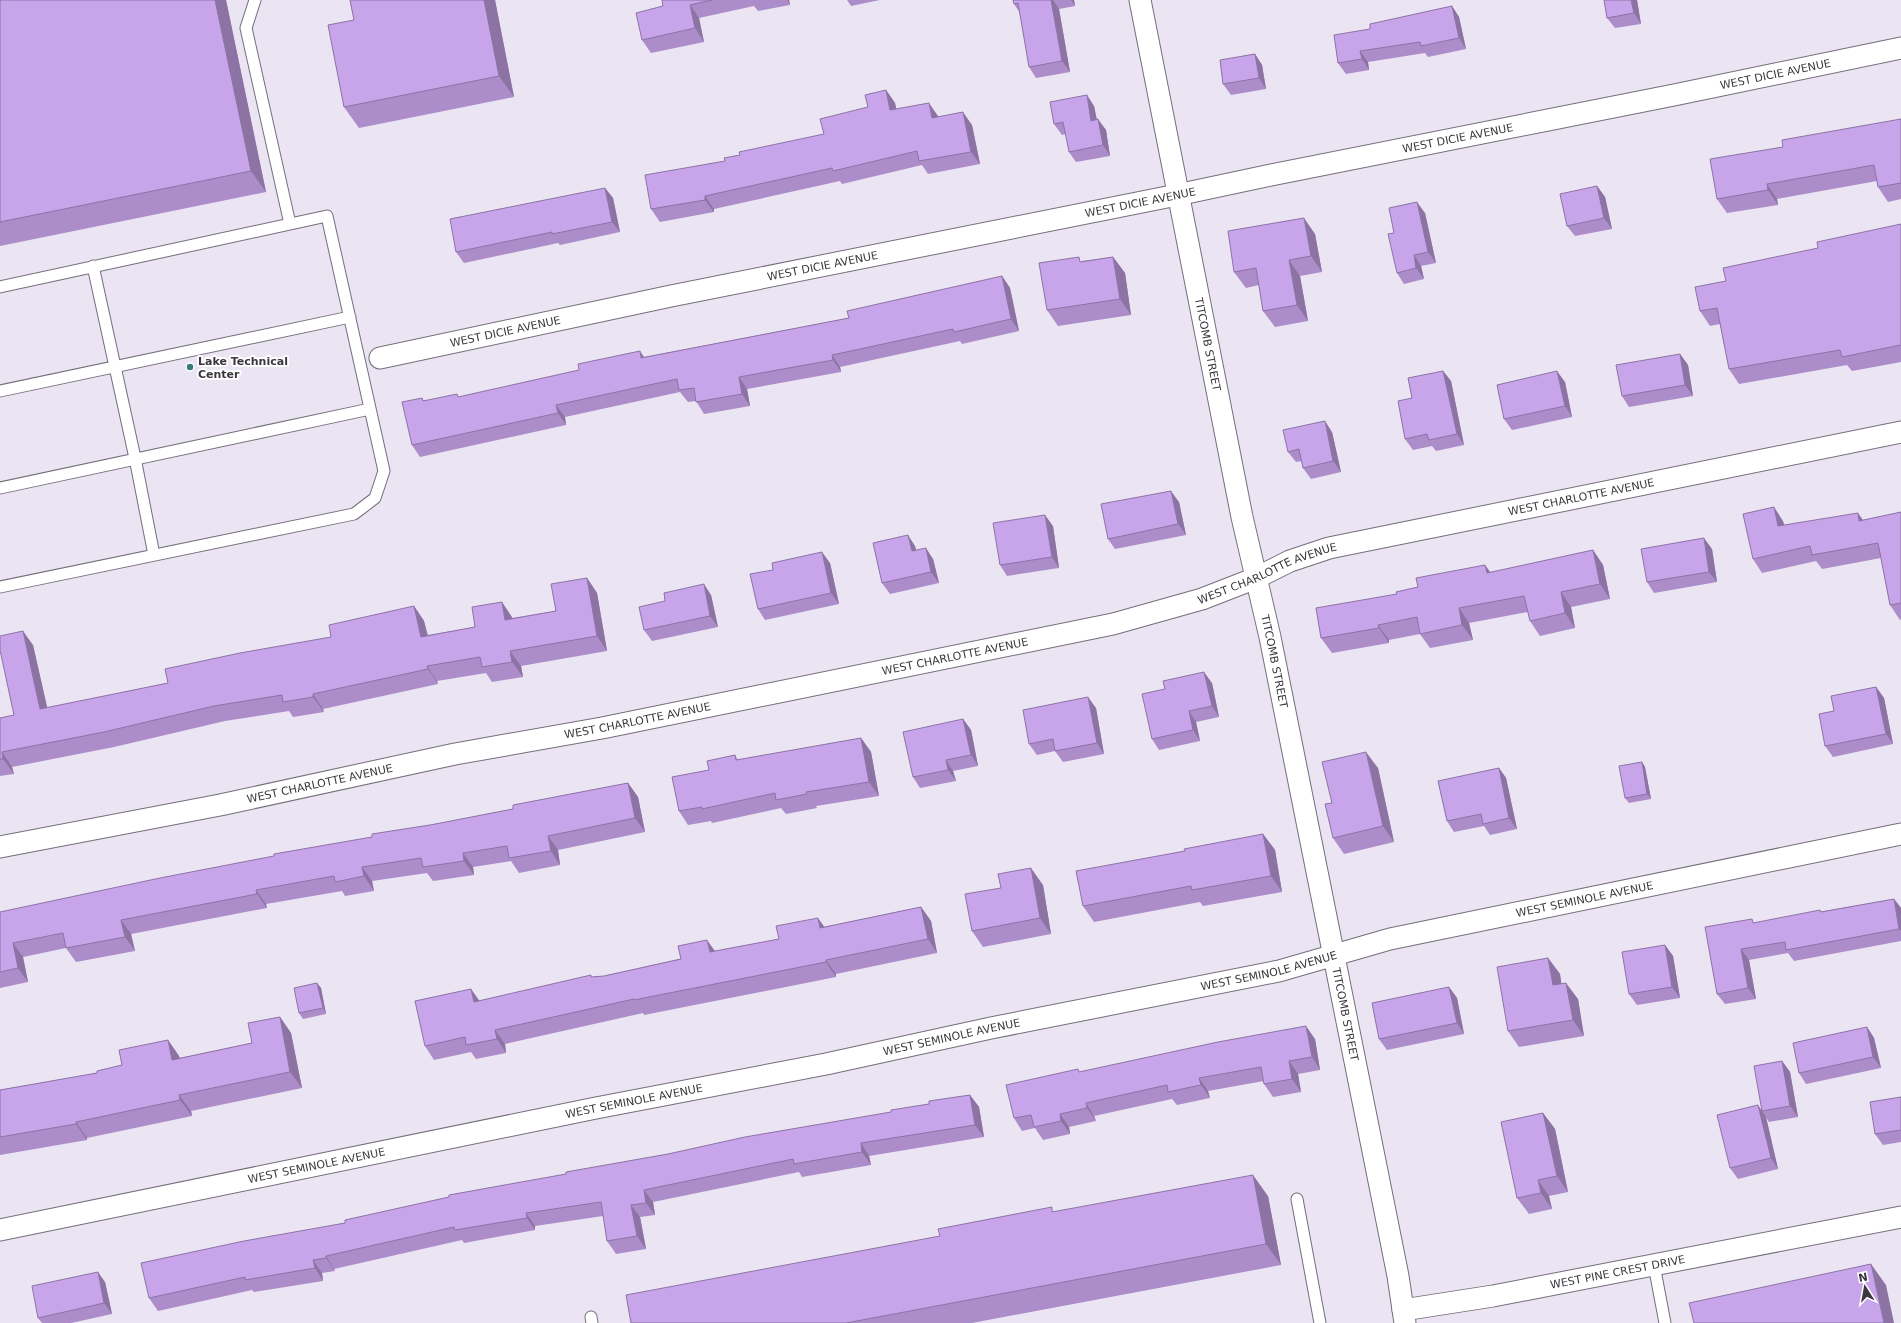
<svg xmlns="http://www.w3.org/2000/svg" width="1901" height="1323" viewBox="0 0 1901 1323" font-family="'DejaVu Sans',sans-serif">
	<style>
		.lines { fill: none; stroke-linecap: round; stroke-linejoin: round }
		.lane-casing { stroke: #746e7b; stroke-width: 13 }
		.street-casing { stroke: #746e7b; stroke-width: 23 }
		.lane { stroke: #fff; stroke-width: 11 }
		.street { stroke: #fff; stroke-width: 21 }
		.wall { fill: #ac8dca }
		.shaded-wall { fill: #8c73a4 }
		.building { fill: #c8a4eb; stroke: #8c73a4 }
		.poi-dot { fill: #367d75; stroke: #fff; stroke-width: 1.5 }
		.labels { text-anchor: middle; stroke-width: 4; stroke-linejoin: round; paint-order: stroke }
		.street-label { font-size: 11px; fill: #3a373d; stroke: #fff }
		.poi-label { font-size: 11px; font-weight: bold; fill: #3a373d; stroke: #fff; text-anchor: start }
	</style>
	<rect width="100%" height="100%" fill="#ebe4f3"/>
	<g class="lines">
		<defs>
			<path id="lane" d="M255 0 246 28 290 224
				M93 266 135 458 154 555
				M0 287 327 216 384 471 375 498 354 514 0 587
				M0 391 350 317
				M0 488 370 409
				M1297 1199 1320 1323
				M1654 1265 1665 1323
				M591 1317 592 1323"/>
			<g id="street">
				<path id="s1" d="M1140 0 1242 517 1270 637 1398 1276 1405 1323"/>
				<path id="s2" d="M380 358 671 296 1177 195 1271 175 1674 95 1901 48"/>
				<path id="s3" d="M0 847 220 805 455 754 602 728 1113 624 1202 599 1256 578 1290 561 1329 548 1901 432"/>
				<path id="s4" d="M0 1230 596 1108 826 1064 991 1028 1279 971 1390 939 1901 834"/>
				<path id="s5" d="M1403 1310 1493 1296 1901 1217"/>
			</g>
		</defs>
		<use href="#lane" class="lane-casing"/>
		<use href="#street" class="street-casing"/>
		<use href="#lane" class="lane"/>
		<use href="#street" class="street"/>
	</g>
	<path class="wall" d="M0 0H226L266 192 0 246Z
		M350 0H495L514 97 359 128 344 107 354 20Z
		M662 0H789L790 5 758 11 754 6 699 18 704 42 651 53 642 40 663 6Z
		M847 0H880L851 6Z
		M1013 0H1074L1075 6 1059 9 1070 72 1036 78 1029 67 1020 13 1014 4Z
		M1637 0 1641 24 1615 28 1607 18Z
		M1452 6 1459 17 1466 49 1428 57 1425 53 1368 62 1369 70 1346 74 1338 63 1370 29Z
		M1255 54 1262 65 1266 89 1231 95 1223 84Z
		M886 90 895 103 896 109 938 116 939 117 972 125 980 164 928 174 922 165 842 184 840 181 714 209V212L660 222 651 209 740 155 824 134 868 107Z
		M1094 106 1097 120 1106 130 1110 156 1076 162 1069 152 1066 134 1062 135 1054 124Z
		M1901 119V199L1888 202 1878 187 1877 181 1777 199 1778 205 1727 213 1717 199 1783 147Z
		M1597 186 1605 197 1612 229 1575 236 1567 226Z
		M605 188 613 198 620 232 560 245 558 243 464 263 456 252Z
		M1425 213 1436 263 1421 266 1424 279 1404 284 1397 273 1394 233Z
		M1901 224V362L1852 371 1847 365 1739 384 1729 369 1720 324 1710 326 1700 311 1726 281 1818 248Z
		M1315 234 1322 272 1300 276 1308 321 1275 327 1263 311 1259 285 1246 288 1234 272Z
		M1113 257 1125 273 1131 315 1058 326 1047 310 1082 261Z
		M1002 276 1010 288 1019 331 962 344 960 341 840 367 841 372 747 389 750 406 704 414 696 401 688 402 680 392 565 417 566 425 420 457 412 445 422 398 424 401 459 397 644 357 849 318Z
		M1680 354 1688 365 1693 396 1629 407 1622 396Z
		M1443 371 1451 381 1464 445 1436 451 1432 446 1413 450 1405 439 1412 398Z
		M1565 382 1572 417 1512 430 1504 419Z
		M1332 432 1341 472 1311 479 1303 468 1302 461 1296 462 1288 452Z
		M1179 502 1186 535 1115 549 1108 539Z
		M1901 512V619L1900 620 1890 605 1881 558 1822 569 1816 561 1762 573 1753 559 1783 521 1784 525 1863 520Z
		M1053 526 1059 568 1007 576 1000 565Z
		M915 546 916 550 933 559 939 583 890 594 882 583Z
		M1712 549 1717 582 1654 593 1647 582Z
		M1593 550 1603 565 1610 599 1571 607 1575 628 1540 636 1530 621 1528 612 1469 623 1473 640 1430 648 1420 634 1389 640V643L1332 653 1321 638 1397 594 1485 565 1491 573Z
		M830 563 839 604 765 620 758 609Z
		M587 578 597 593 607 651 521 666 523 677 492 682 486 673 437 681 438 684 323 709 324 712 293 717 289 711 225 721 114 747 12 767 14 774 0 776V718L14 715 33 645 47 708 168 683 331 637 414 606 424 621 428 635 475 627 512 617V618L556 611Z
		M711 595 718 627 652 641 644 630Z
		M1212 683 1219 717 1196 722 1200 741 1159 750 1152 739Z
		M1876 687 1884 698 1893 744 1833 757 1825 746 1834 711Z
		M1096 708 1104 754 1063 762 1055 751 1037 755 1029 744Z
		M963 719 971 730 978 766 953 771 956 781 920 788 913 777Z
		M861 738 871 752 879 796 816 806 817 808 786 814 781 808 712 823 711 821 688 825 679 811 709 770 735 755 738 760Z
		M1642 762 1645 767 1651 799 1629 803 1625 798Z
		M1378 768 1394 842 1344 854 1333 838 1332 803Z
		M1499 768 1506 778 1517 829 1490 835 1484 826 1454 832 1447 821Z
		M628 783 638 797 645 832 558 850 560 865 519 873 511 861 473 867 474 875 433 881 427 873 372 881 374 891 345 896 342 891 266 904 267 908 131 934 135 951 76 962 66 948 23 957 28 982 0 988V912L372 837 513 809Z
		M1263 834 1275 850 1282 892 1203 906 1200 902 1094 922 1083 906 1185 851Z
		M1043 885 1051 934 983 947 972 931Z
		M1894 899 1901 908V941L1794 961 1788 953 1749 960 1756 999 1725 1004 1717 994 1755 923Z
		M921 907 931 921 937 953 836 974V977L644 1015 643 1013 505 1044 506 1053 476 1059 471 1052 434 1060 425 1046 471 989 479 1001 592 977 604 976 715 951 779 939 824 927Z
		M1665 945 1673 956 1680 998 1637 1005 1629 994Z
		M1548 958 1560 974 1561 984 1578 999 1584 1036 1519 1047 1508 1031Z
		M317 983 321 988 326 1014 303 1019 299 1013Z
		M1449 987 1457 998 1464 1034 1387 1050 1379 1039Z
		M280 1017 291 1033 302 1088 191 1111 192 1116 87 1138V1140L0 1155V1090L97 1073 122 1065 168 1040 179 1056 180 1058 252 1043Z
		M1867 1027 1874 1038 1881 1068 1806 1084 1799 1073Z
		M1315 1039 1320 1070 1298 1074 1301 1092 1273 1097 1264 1084V1081L1208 1091 1210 1098 1177 1105 1172 1099 1094 1116 1096 1121 1069 1127 1070 1134 1043 1140 1035 1128 1022 1131 1014 1118 1080 1072Z
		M1782 1061 1790 1072 1798 1117 1769 1122 1766 1117 1778 1169 1738 1179 1730 1168 1761 1110Z
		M970 1095 979 1107 984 1137 869 1156 871 1165 802 1177 799 1172 653 1202 655 1215 640 1217 646 1249 616 1254 607 1241 603 1216 535 1226V1230L464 1243 462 1240 334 1269 335 1271 322 1273 323 1281 254 1292 252 1290 158 1311 149 1298 345 1223 566 1174 891 1112Z
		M1901 1097V1142L1883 1145 1875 1134Z
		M1543 1113 1555 1129 1568 1192 1549 1196 1552 1209 1529 1214 1517 1198Z
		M1268 1196 1281 1265 972 1323H631L940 1236 1055 1212Z
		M105 1282 112 1314 71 1323H42L38 1318Z"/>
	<path class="shaded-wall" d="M215 0H226L266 192 251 171Z
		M484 0H495L514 97 499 76Z
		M787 0H789L790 5Z
		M1051 0H1053L1059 9 1070 72 1062 61Z
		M1071 0H1074L1075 6Z
		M1631 0H1637L1641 24 1634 13Z
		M690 5 699 18 704 42 695 28Z
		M1452 6 1459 17 1466 49 1459 38Z
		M1360 51 1368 62 1369 70 1362 59Z
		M1255 54 1262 65 1266 89 1259 78Z
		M886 90 895 103 899 122 890 110Z
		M1087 95 1094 106 1099 131 1091 121Z
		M929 103 938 116 941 131 932 118Z
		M963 112 972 125 980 164 971 152Z
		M1098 119 1106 130 1110 156 1103 145Z
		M1767 184 1777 199 1778 205 1768 190Z
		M1597 186 1605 197 1612 229 1604 218Z
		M605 188 613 198 620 232 612 222Z
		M705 196 714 209V212L705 200Z
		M1417 202 1425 213 1436 263 1428 252Z
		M1304 218 1315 234 1322 272 1311 256Z
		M1414 255 1421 266 1424 279 1416 268Z
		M1113 257 1125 273 1131 315 1120 299Z
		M1289 260 1300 276 1308 321 1297 305Z
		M1002 276 1010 288 1019 331 1011 319Z
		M640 351 648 363 641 358Z
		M1680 354 1688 365 1693 396 1685 385Z
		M832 355 840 367 841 372 833 360Z
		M1443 371 1451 381 1464 445 1457 434Z
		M1557 371 1565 382 1572 417 1565 406Z
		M739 377 747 389 750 406 742 394Z
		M556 405 565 417 566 425 558 413Z
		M1325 421 1332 432 1341 472 1333 461Z
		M1171 491 1179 502 1186 535 1178 524Z
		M1774 507 1783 521 1788 540 1778 526Z
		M1858 513 1868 527 1859 521Z
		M1045 515 1053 526 1059 568 1052 557Z
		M908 535 915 546 919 562 912 551Z
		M1704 538 1712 549 1717 582 1709 572Z
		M926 548 933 559 939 583 931 572Z
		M1593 550 1603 565 1610 599 1600 584Z
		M822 552 830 563 839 604 831 593Z
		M1485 565 1495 580 1487 573Z
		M587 578 597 593 607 651 597 636Z
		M704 584 711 595 718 627 710 616Z
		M1561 592 1571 607 1575 628 1565 613Z
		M502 602 512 617 515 635 505 620Z
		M414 606 424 621 431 652 421 637Z
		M1459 608 1469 623 1473 640 1462 625Z
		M1378 625 1389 640V643L1379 628Z
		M23 631 33 645 51 724 40 709Z
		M510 651 521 666 523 677 512 662Z
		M427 666 437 681 438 684 428 669Z
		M1204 672 1212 683 1219 717 1212 706Z
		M1876 687 1884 698 1893 744 1886 734Z
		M313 694 323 709 324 712 313 697Z
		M1088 697 1096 708 1104 754 1097 743Z
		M1189 711 1196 722 1200 741 1193 730Z
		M963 719 971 730 978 766 971 755Z
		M861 738 871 752 879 796 869 782Z
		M2 752 12 767 14 774 3 759Z
		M1366 752 1378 768 1394 842 1383 826Z
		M946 760 953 771 956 781 948 770Z
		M1642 762 1645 767 1651 799 1647 794Z
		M1499 768 1506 778 1517 829 1509 818Z
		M628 783 638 797 645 832 635 818Z
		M1263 834 1275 850 1282 892 1271 876Z
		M548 836 558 850 560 865 551 851Z
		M463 853 473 867 474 875 464 861Z
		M362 867 372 881 374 891 364 876Z
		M1031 868 1043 885 1051 934 1040 918Z
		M256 890 266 904 267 908 257 894Z
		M1894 899 1901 908V931L1899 929Z
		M921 907 931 921 937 953 928 939Z
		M818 918 828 932 820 928Z
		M121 920 131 934 135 951 125 937Z
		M707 940 717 954 710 952Z
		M13 943 23 957 28 982 18 968Z
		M1665 945 1673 956 1680 998 1672 987Z
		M1741 949 1749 960 1756 999 1748 988Z
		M1548 958 1560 974 1564 1001 1553 985Z
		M826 960 836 974V977L826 962Z
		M317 983 321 988 326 1014 323 1008Z
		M1566 983 1578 999 1584 1036 1573 1020Z
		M1449 987 1457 998 1464 1034 1457 1023Z
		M471 989 481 1003 474 1002Z
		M280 1017 291 1033 302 1088 290 1072Z
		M1306 1026 1315 1039 1320 1070 1312 1057Z
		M1867 1027 1874 1038 1881 1068 1873 1057Z
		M495 1030 505 1044 506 1053 497 1039Z
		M168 1040 179 1056 183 1076 172 1060Z
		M1289 1061 1298 1074 1301 1092 1292 1079Z
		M1782 1061 1790 1072 1798 1117 1790 1106Z
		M1199 1078 1208 1091 1210 1098 1201 1085Z
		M179 1095 191 1111 192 1116 180 1100Z
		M970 1095 979 1107 984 1137 975 1125Z
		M1086 1103 1094 1116 1096 1121 1087 1108Z
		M1758 1105 1766 1117 1778 1169 1771 1158Z
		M1543 1113 1555 1129 1568 1192 1557 1176Z
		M1060 1114 1069 1127 1070 1134 1061 1121Z
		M76 1122 87 1138V1140L76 1124Z
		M861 1143 869 1156 871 1165 862 1152Z
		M1253 1175 1268 1196 1281 1265 1266 1244Z
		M1538 1180 1549 1196 1552 1209 1541 1193Z
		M644 1190 653 1202 655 1215 646 1203Z
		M631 1205 640 1217 646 1249 637 1236Z
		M526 1213 535 1226V1230L527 1218Z
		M326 1256 334 1269 335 1271 326 1258Z
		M313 1260 322 1273 323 1281 315 1268Z
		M1871 1264 1886 1285 1894 1323H1884Z
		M98 1272 105 1282 112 1314 104 1303Z"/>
	<path class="building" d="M0 0H215L251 171 0 222Z
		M350 0H484L499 76 344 107 328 25 354 20Z
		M662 0H712L690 5 695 28 642 40 636 13 663 6Z
		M1013 0H1051L1062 61 1029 67 1018 3 1014 4Z
		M1604 0H1631L1634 13 1607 18Z
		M1452 6 1459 38 1421 46 1420 42 1360 51 1362 59 1338 63 1334 35 1370 29V24Z
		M1255 54 1259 78 1223 84 1220 60Z
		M886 90 890 110 929 103 932 118 963 112 971 152 919 161 917 151 833 171 832 168 705 196V200L651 209 645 175 725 161 724 158 740 155 739 152 824 134 820 119 868 107 865 95Z
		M1087 95 1091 121 1098 119 1103 145 1069 152 1063 122 1054 124 1050 102Z
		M1901 119V183L1878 187 1874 165 1767 184 1768 190 1717 199 1710 159 1783 147 1782 140Z
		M1597 186 1604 218 1567 226 1560 194Z
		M605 188 612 222 552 234V232L456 252 450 219Z
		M1417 202 1428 252 1414 255 1416 268 1397 273 1388 234 1394 233 1389 208Z
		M1304 218 1311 256 1289 260 1297 305 1263 311 1256 268 1234 272 1228 231Z
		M1901 224V345L1842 357 1840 350 1729 369 1717 308 1700 311 1695 287 1726 281 1723 268 1818 248 1817 242Z
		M1079 257 1080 262 1113 257 1120 299 1047 310 1039 263Z
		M1002 276 1011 319 954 332 953 329 832 355 833 360 739 377 742 394 696 402 694 388 679 390 677 379 556 405 558 413 412 445 402 402 422 398 423 401 457 394 458 397 579 370 578 364 640 351 641 358 849 318 847 311Z
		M1680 354 1685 385 1622 396 1616 365Z
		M1443 371 1457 434 1429 440 1427 434 1405 439 1398 401 1412 398 1408 378Z
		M1557 371 1565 406 1504 419 1497 385Z
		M1325 421 1333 461 1303 468 1299 449 1288 452 1283 430Z
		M1171 491 1178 524 1108 539 1101 504Z
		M1774 507 1778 526 1858 513 1859 521 1901 512V603L1890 605 1878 543 1812 555 1810 546 1753 559 1743 514Z
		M1045 515 1052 557 1000 565 993 523Z
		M908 535 912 551 926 548 931 572 882 583 873 543Z
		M1704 538 1709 572 1647 582 1641 549Z
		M1593 550 1600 584 1561 592 1565 613 1530 621 1524 596 1459 608 1462 625 1420 634 1417 617 1378 625 1379 628 1321 638 1316 608 1397 594 1396 592 1418 587 1416 578 1485 565 1487 573Z
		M822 552 831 593 758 609 750 574 773 570 772 563Z
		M587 578 597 636 510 651 512 662 482 667 480 657 427 666 428 669 313 694V697L283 702 282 695 214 706 104 732 2 752 3 759H0V718L14 715 0 650V636L23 631 40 709 168 683 165 669 240 653 331 637 329 625 414 606 421 637 475 627 472 607 502 602 505 620 556 611 551 584Z
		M704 584 710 616 644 630 639 607 665 601 664 593Z
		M1204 672 1212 706 1189 711 1193 730 1152 739 1142 694 1165 689 1163 681Z
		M1876 687 1886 734 1825 746 1819 714 1834 711 1831 696Z
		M1088 697 1097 743 1055 751 1053 739 1029 744 1023 710Z
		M963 719 971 755 946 760 948 770 913 777 903 732Z
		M861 738 869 782 806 792 807 794 776 800 775 793 702 809V807L679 811 672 777 709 770 707 761 735 755 736 760Z
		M1366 752 1383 826 1333 838 1325 804 1332 803 1322 762Z
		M1642 762 1647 794 1625 798 1619 766Z
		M1499 768 1509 818 1483 824 1481 814 1447 821 1438 781Z
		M628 783 635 818 548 836 551 851 509 858 507 846 463 853 464 861 423 867 421 858 362 867 364 876 335 882 334 876 256 890 257 894 121 920 125 937 66 948 63 933 13 943 18 968 0 972V912L160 878 274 856V854L372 837V834L430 825 513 809V805Z
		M1263 834 1271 876 1192 890 1191 886 1083 906 1076 871 1185 851 1184 849Z
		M1031 868 1040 918 972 931 965 894 1001 888 998 874Z
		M1894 899 1899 929 1786 950 1785 942 1741 949 1748 988 1717 994 1705 927 1752 919 1753 923 1820 910 1821 912Z
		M921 907 928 939 826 960V962L634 1000V999L495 1030 497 1039 466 1045 465 1037 425 1046 415 1001 471 989 474 1002 591 975V977L604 976 681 959 678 946 707 940 710 952 779 939 776 926 818 918 820 928Z
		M1665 945 1672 987 1629 994 1622 952Z
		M1548 958 1553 985 1566 983 1573 1020 1508 1031 1497 967Z
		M317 983 323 1008 299 1013 294 988Z
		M1449 987 1457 1023 1379 1039 1372 1003Z
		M280 1017 290 1072 179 1095 180 1100 76 1122V1124L0 1137V1090L97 1073V1071L122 1065 119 1050 168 1040 172 1060 252 1043 248 1023Z
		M1306 1026 1312 1057 1289 1061 1292 1079 1264 1084 1261 1067 1199 1078 1201 1085 1168 1092 1167 1085 1086 1103 1087 1108 1060 1114 1061 1121 1034 1127 1031 1115 1014 1118 1006 1085 1078 1069 1079 1072 1218 1042Z
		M1867 1027 1873 1057 1799 1073 1793 1043Z
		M1782 1061 1790 1106 1762 1111 1754 1066Z
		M970 1095 975 1125 861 1143 862 1152 794 1164 793 1159 644 1190 646 1203 631 1205 637 1236 607 1241 601 1202 526 1213 527 1218 455 1230 454 1227 326 1256V1258L313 1260 315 1268 245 1280V1277L149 1298 141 1263 244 1241 345 1223V1220L449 1197V1195L566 1174V1172L668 1154 745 1137 891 1112V1110L929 1104V1101Z
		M1901 1097V1130L1875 1134 1870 1102Z
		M1758 1105 1771 1158 1730 1168 1717 1115Z
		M1543 1113 1557 1176 1538 1180 1541 1193 1517 1198 1501 1122Z
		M1253 1175 1266 1244 846 1323H631L626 1295 940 1236 938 1229 1052 1207V1212Z
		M1871 1264 1884 1323H1694L1689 1303Z
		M98 1272 104 1303 38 1318 32 1286Z"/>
	<circle class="poi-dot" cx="190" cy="367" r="4"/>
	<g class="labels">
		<g class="street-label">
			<text dy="4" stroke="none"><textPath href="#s2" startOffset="1424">WEST DICIE AVENUE</textPath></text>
			<text dy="4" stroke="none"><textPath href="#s2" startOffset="1100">WEST DICIE AVENUE</textPath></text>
			<text dy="4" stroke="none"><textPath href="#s2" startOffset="776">WEST DICIE AVENUE</textPath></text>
			<text dy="4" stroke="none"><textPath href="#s2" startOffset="452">WEST DICIE AVENUE</textPath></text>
			<text dy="4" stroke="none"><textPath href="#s2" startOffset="128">WEST DICIE AVENUE</textPath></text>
			<text dy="4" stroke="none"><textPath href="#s1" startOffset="351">TITCOMB STREET</textPath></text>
			<text dy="4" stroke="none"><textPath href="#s3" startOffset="1622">WEST CHARLOTTE AVENUE</textPath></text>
			<text dy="4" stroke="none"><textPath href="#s3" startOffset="1298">WEST CHARLOTTE AVENUE</textPath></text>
			<text dy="4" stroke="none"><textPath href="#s3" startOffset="974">WEST CHARLOTTE AVENUE</textPath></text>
			<text dy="4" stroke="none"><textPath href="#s1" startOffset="675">TITCOMB STREET</textPath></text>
			<text dy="4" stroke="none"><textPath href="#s3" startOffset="650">WEST CHARLOTTE AVENUE</textPath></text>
			<text dy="4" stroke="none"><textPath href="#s3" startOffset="326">WEST CHARLOTTE AVENUE</textPath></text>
			<text dy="4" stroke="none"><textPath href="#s4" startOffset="1619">WEST SEMINOLE AVENUE</textPath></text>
			<text dy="4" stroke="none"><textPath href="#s4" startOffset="1295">WEST SEMINOLE AVENUE</textPath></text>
			<text dy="4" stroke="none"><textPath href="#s1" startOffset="1035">TITCOMB STREET</textPath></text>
			<text dy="4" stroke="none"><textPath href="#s4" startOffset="971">WEST SEMINOLE AVENUE</textPath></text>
			<text dy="4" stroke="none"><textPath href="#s4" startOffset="647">WEST SEMINOLE AVENUE</textPath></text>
			<text dy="4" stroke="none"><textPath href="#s4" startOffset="323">WEST SEMINOLE AVENUE</textPath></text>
			<text dy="4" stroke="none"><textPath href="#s5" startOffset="218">WEST PINE CREST DRIVE</textPath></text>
		</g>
		<g class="poi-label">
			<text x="198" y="365">Lake Technical<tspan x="198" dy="13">Center</tspan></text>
		</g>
	</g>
	<g transform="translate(1865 1287) rotate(349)" stroke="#ffffff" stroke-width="3" paint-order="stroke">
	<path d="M0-3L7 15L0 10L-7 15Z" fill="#3a373d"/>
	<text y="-6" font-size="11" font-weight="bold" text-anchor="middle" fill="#3a373d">N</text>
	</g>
</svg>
